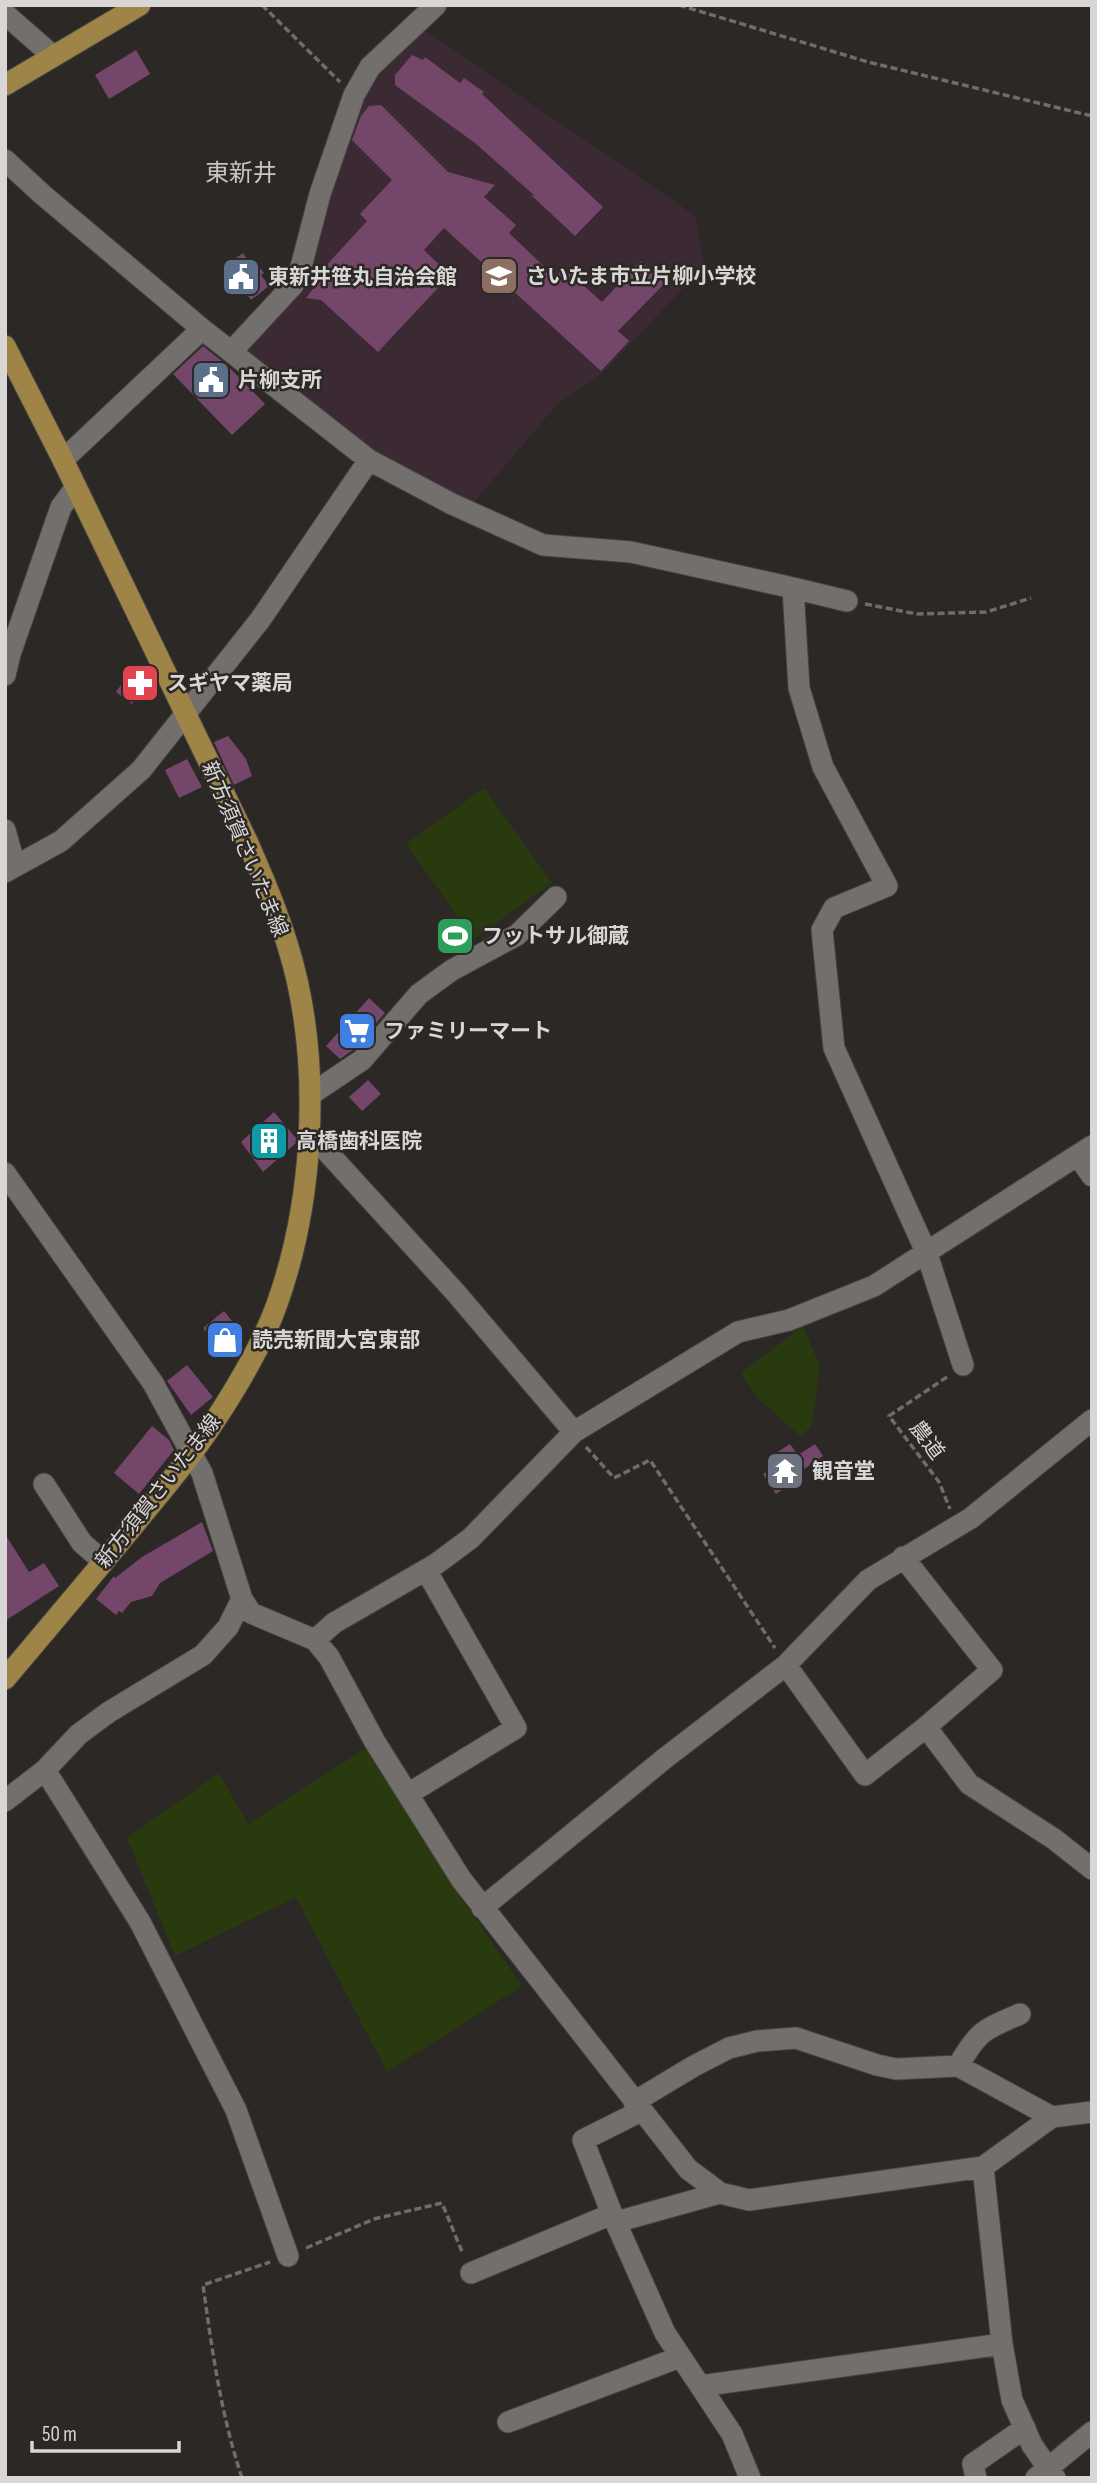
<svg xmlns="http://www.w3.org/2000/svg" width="1097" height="2483" viewBox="0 0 1097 2483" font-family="'Sofia Sans Condensed','Noto Sans JP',sans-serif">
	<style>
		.education { fill: #3b2a34 }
		.green { fill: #2a3a0f }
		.building { fill: #74476a }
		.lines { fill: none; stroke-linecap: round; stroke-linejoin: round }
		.minor-casing { stroke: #464442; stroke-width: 23 }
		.major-casing { stroke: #464442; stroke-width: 23 }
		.path { stroke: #6f6c6a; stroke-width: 3.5; stroke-dasharray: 7 3.5; stroke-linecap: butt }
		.minor { stroke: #726f6c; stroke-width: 21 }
		.major { stroke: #9e8447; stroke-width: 21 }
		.labels { text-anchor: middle; stroke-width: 5; stroke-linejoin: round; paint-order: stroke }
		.poi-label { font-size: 21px; font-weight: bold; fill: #d9d7d5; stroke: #2b2826; text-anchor: start }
		.street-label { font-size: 21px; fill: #d9d7d5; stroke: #2b2826 }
		.quarter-label { font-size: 24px; fill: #c9c6c2; stroke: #2b2826 }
	</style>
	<rect width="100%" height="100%" fill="#2b2826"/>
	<path class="education" d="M421 28 696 216 704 266 603 373 559 402 471 506 385 460 246 351 313 239 357 111 372 78Z"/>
	<path class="green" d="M484 788 552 883 474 939 406 844Z
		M803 1326 820 1366 811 1427 800 1436 759 1399 741 1373Z
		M366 1748 441 1869 522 1986 387 2072 296 1897 175 1956 127 1838 219 1773 248 1824Z"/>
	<path class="building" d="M136 50 150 74 109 99 95 75Z
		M412 55 423 60 425 57 460 83 464 78 484 92 482 94 603 207 575 236 531 195 535 196 475 143 395 85V75Z
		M381 105 448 172 495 185 484 197 516 225 509 233 555 277 564 268 602 302 640 261 666 282 618 331 629 341 601 371 444 228 424 250 450 275 378 352 321 300 306 298 316 285 312 281 367 221 360 214 392 180 352 140 361 116 369 106Z
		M243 253 249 262 253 259 264 273 261 275 269 286 251 300 226 265Z
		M203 346 228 366 265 404 232 435 173 374Z
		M148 666 153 676 132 704 116 692 125 679 130 684Z
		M228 736 246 759 252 776 234 785 214 742Z
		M187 759 202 787 179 798 165 770Z
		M369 998 385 1013 353 1050 340 1059 326 1046Z
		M368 1080 381 1094 362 1111 349 1097Z
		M274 1112 296 1138V1143L263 1172 241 1142Z
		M224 1311 242 1334 238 1338 240 1340 223 1354 203 1328Z
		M187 1365 213 1397 191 1415 167 1381Z
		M152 1426 169 1440 174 1450 139 1494 114 1473Z
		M790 1444 798 1455 815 1444 823 1456 791 1478 792 1483 776 1494 763 1474 774 1467 768 1458Z
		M202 1522 213 1551 160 1583 152 1596 131 1602 122 1613 119 1611 116 1615 96 1599 114 1576 115 1578 142 1557Z
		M5 1534 29 1572 44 1563 59 1586 5 1621Z"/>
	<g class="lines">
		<defs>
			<path id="minor" d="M5 14 53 56
				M5 160 43 195 202 329 369 460 452 504 543 545 631 552 793 588 799 688 823 767 887 886 834 908 822 930 834 1048 927 1254 963 1365
				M232 351 293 285 301 267 320 194 354 95 370 67 436 5
				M63 460 202 329
				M793 588 847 601
				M5 675 10 654 61 507 76 487
				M5 830 15 866
				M5 872 61 841 141 770 260 620 369 460
				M310 1095 362 1060 419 994 452 970 517 935 556 897
				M309 1132 456 1293 574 1432
				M1078 1156 1092 1176
				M5 1173 153 1383 202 1473 242 1599 251 1613 315 1640 329 1657 375 1742 461 1879 688 2169 720 2193 749 2200 983 2167 1052 2117 1092 2112
				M44 1484 82 1543 104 1562
				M903 1557 992 1670 926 1727
				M315 1640 334 1623 436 1564 471 1538 574 1432 738 1332 789 1320 874 1286 1092 1146
				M786 1665 865 1775 926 1727 969 1784 1054 1839 1092 1869
				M45 1770 140 1922 236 2110 288 2256
				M408 1794 516 1728 426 1570
				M5 1801 45 1770 79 1734 109 1712 203 1655 228 1627 242 1599
				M482 1908 664 1759 786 1665 868 1580 971 1518 1092 1420
				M958 2066C979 2030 983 2030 1020 2014
				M634 2102 694 2066 729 2048 757 2041 796 2038 877 2065 896 2069 958 2066 1052 2117
				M641 2111 583 2140 612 2214 665 2333 732 2434 750 2478
				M983 2167 1002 2344 1012 2400 1032 2445 1055 2478
				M616 2222 720 2193
				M471 2273 612 2214
				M700 2386 1002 2344
				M508 2422 680 2357
				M976 2478 973 2464 1025 2428
				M1036 2478 1092 2432"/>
			<path id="major" d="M5 85 140 5
				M5 346 63 460 247 841C267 886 286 932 297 980 320 1082 312 1206 277 1304 262 1346 237 1387 212 1425 189 1460 161 1492 134 1525 92 1576 48 1628 5 1679"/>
		</defs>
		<use href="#minor" class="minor-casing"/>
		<use href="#major" class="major-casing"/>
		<path class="path" d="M262 5 340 82
			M679 5 868 62 1092 116
			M865 604 917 614 986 612 1031 598
			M947 1377 889 1416 939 1482 950 1509
			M586 1447 614 1478 650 1460 775 1648
			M306 2248 374 2219 442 2203 463 2254
			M242 2478C221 2415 212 2350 203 2285L270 2262"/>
		<use href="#minor" class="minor"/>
		<use href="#major" class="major"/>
	</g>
	<defs>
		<symbol id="school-square" viewBox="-11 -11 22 22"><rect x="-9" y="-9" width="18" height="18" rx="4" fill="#8d6e63" stroke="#2b2826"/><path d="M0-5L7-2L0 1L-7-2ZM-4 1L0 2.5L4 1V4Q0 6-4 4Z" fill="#fff"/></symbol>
		<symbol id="civic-square" viewBox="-11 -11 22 22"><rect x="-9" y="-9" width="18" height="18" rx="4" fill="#5c6f8a" stroke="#2b2826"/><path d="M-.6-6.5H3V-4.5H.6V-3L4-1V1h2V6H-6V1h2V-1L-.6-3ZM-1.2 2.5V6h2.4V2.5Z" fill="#fff"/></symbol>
		<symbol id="pharmacy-square" viewBox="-11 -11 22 22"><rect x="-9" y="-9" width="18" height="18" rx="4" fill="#e0444e" stroke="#2b2826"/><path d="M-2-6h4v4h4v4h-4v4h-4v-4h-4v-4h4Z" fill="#fff"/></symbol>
		<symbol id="stadium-square" viewBox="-11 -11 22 22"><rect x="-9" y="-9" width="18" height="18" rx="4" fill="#2e9e5b" stroke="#2b2826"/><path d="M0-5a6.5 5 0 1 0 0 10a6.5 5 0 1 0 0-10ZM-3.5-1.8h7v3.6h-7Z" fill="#fff"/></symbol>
		<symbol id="supermarket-square" viewBox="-11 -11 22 22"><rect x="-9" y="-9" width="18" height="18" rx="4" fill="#3f7fe0" stroke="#2b2826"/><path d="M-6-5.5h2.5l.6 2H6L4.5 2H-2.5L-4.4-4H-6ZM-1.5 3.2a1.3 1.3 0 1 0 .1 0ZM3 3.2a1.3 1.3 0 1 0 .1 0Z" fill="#fff"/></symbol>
		<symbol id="building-square" viewBox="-11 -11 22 22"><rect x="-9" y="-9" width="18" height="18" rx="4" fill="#0f9aa8" stroke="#2b2826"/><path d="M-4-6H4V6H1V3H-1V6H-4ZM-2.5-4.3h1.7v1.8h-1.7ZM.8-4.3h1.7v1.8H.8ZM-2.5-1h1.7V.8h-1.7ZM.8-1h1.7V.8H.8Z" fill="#fff"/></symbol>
		<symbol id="shop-square" viewBox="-11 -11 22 22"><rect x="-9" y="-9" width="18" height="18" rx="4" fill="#3f7fe0" stroke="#2b2826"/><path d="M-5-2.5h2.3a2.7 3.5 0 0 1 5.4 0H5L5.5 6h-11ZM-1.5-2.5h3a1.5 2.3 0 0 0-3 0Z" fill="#fff"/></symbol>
		<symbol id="temple-square" viewBox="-11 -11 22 22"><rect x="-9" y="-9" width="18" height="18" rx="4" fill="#6b7280" stroke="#2b2826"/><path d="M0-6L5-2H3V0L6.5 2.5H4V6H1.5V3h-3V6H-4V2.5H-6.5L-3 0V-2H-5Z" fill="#fff"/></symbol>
	</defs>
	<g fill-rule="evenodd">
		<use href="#school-square" x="477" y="254" width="44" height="44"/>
		<use href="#civic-square" x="219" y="255" width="44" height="44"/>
		<use href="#civic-square" x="189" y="358" width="44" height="44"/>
		<use href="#pharmacy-square" x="118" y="661" width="44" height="44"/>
		<use href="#stadium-square" x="433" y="914" width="44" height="44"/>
		<use href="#supermarket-square" x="335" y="1009" width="44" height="44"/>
		<use href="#building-square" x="247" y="1119" width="44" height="44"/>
		<use href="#shop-square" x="203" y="1318" width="44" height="44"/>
		<use href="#temple-square" x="763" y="1449" width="44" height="44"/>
	</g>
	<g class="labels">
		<g class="poi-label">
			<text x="526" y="283">さいたま市立片柳小学校</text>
			<text x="268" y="284">東新井笹丸自治会館</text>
			<text x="238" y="387">片柳支所</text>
			<text x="167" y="690">スギヤマ薬局</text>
			<text x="482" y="943">フットサル御蔵</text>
			<text x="384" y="1038">ファミリーマート</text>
			<text x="296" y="1148">高橋歯科医院</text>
			<text x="252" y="1347">読売新聞大宮東部</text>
			<text x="812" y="1478">観音堂</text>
		</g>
		<g class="street-label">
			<text transform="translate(245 849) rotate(67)" y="7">新方須賀さいたま線</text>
			<text transform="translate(927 1440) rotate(53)" y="7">農道</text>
			<text transform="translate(158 1491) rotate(-52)" y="7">新方須賀さいたま線</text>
		</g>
		<g class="quarter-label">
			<text x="241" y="181">東新井</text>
		</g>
	</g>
	<rect width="1097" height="2483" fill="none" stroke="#d9d7d5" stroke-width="14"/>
	<path d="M32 2441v10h147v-10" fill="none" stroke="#d9d7d5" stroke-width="3.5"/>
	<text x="42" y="2441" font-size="21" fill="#d9d7d5" stroke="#2b2826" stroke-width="5" paint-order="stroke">50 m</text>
</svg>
